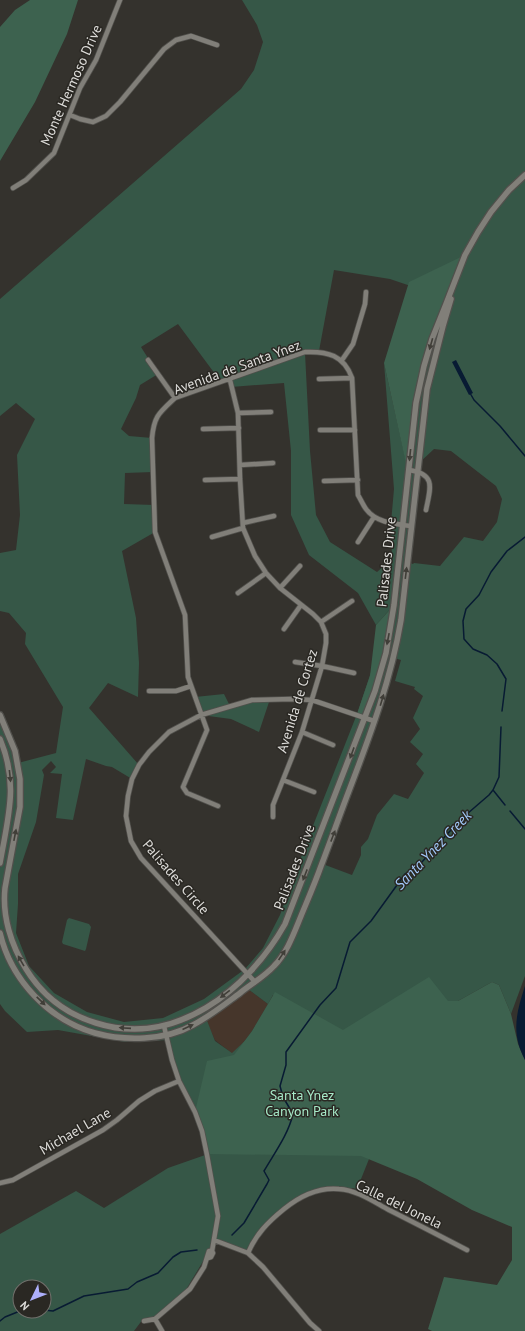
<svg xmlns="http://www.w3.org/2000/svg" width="525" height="1331" viewBox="0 0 525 1331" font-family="'PT Sans',sans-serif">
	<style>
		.commercial { fill: #46362b }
		.green { fill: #365747; fill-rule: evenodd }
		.forest { fill: #3d624f }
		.water { fill: #081b33 }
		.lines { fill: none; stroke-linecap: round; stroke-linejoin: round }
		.stream { stroke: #081b33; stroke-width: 1.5 }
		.minor-casing { stroke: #51504c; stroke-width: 6 }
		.tertiary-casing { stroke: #51504c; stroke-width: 8 }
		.minor { stroke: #817f79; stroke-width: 4.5 }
		.tertiary { stroke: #817f79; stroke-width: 5.5 }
		.oneway { fill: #403e38 }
		.labels { text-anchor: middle; stroke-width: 3; stroke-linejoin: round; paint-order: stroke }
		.street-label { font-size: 14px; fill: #dddcd9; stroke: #2a2823 }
		.park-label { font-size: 14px; fill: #a7eac8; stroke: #2a2823 }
		.water-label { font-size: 15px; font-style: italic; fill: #a2cafb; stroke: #2a2823 }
	</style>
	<rect width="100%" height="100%" fill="#34322d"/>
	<path class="commercial" d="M248 989 268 1004 252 1031 234 1055 215 1040 205 1019 235 1001Z"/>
	<path class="green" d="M242 0H525V976L511 1014 499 985 492 982 458 1001H448L371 1154 357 1189 352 1188 351 1191C341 1190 330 1189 320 1191 298 1196 272 1218 258 1236 254 1241 251 1248 248 1255L214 1243 181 1298 154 1318 143 1319 134 1331H0V1234L76 1191 104 1208 168 1168 208 1154 196 1111 180 1080 169 1040 125 1042 58 1030 27 1032 5 1011 0 1004V715L18 763 56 753 63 707 25 644 26 633 9 613 0 611V553L16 550 20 515 17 455 35 419 16 403 0 416V299L241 89 254 70 263 42 257 25ZM334 270 390 279 443 297 416 403 408 471 384 363 394 489 391 523 392 559 377 572 330 542 316 515 310 451 305 353 319 351ZM178 324 221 382 229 380 231 387 284 383 291 451V515L309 555 358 593 376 625 393 606 357 714 307 841 280 915 263 948 245 969 204 999 163 1018 124 1022 87 1012 54 993 29 966 16 933 18 904V874L36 822 44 775 42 770 51 761 56 767 50 773 62 774 56 818 73 820 86 759 106 766 112 767 132 779 139 765 89 708 108 683 138 697 139 663 136 618 122 551 155 532 154 505 124 504 125 473 153 472 152 438 129 436 121 429 136 398 140 385 158 374 141 347ZM434 449 451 451 496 486 502 499 497 522 483 541 464 537 440 566 414 563 413 564 408 562 418 464ZM394 658 401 660 395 681 415 687 414 689 423 696 413 718 420 729 410 742 423 754 416 764 424 773 408 799 394 794 377 815 368 839 361 847V855L352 875 320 863 386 686ZM248 989 268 1004 273 995 283 1005 232 1053 215 1041 206 1018ZM20 1287H44V1311H20Z
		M224 694 230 706 252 700 270 699 259 732 231 719 201 715 195 697Z
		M69 918 89 924 91 927 86 949 85 951 63 944 62 942 67 920Z"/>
	<path class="forest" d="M30 0H78L67 34 35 102 0 161V27L15 10Z
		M465 255 446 304 421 380 408 473 384 363 409 282Z
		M394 605 390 633 365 717 357 714 370 676 376 625Z
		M429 977 448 1001H458L492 982 499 985 511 1014 518 1044 525 1060V1331H432L428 1329 444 1277 497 1285 512 1260V1227L472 1210 417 1179 361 1156 208 1154 195 1112 207 1061 234 1055 252 1031 275 992 343 1030Z"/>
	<path class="water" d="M456 360 473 393 469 395 452 362Z
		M525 986V1060C511 1034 516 1013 525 986Z"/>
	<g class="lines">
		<path class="stream" d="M470 393 474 400 500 426 525 456
			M502 711 506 679 497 664 487 655 473 649 464 639 463 621 466 609 479 595 491 572 507 551 525 537
			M493 790 505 805
			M510 811 525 829
			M232 1235 244 1223 267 1184 269 1180 264 1171C275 1152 288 1135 293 1114L283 1097 280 1086 286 1065V1052L320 1005 336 988 350 942 371 921 405 874 421 863 460 820 489 795 493 790 499 777 501 727
			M44 1310 53 1311 84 1296 128 1289 137 1282 158 1273 173 1257 181 1252 197 1250
			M0 1321 5 1317 20 1311"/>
		<defs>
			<path id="minor" d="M70 115 80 119 93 122 106 116 120 102 164 49 176 40 191 36 217 45
				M13 188 26 180 54 153 80 88 96 60 120 0
				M148 360 175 398
				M342 360 353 344 365 304 366 292
				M319 379 352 378
				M230 380 238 413 240 479 243 528 255 556 266 573 280 588 313 614 321 622 326 634V643L322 666 302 732 273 805V817
				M238 413 271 412
				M203 429 239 428
				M320 430H355
				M240 465 273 463
				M409 470C437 474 430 489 426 510
				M205 480 240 479
				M324 481 358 480
				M243 523 274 516
				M212 537 243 528
				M358 542 374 517
				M280 588 300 566
				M238 593 266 573
				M321 622 352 601
				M284 629 301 605
				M295 662 322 666 354 673
				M149 691H176L191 686
				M302 732 333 745
				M283 780 314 792
				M218 806 187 793 183 787 207 730 188 677 185 615 155 532 152 438C154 416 159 413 175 398L305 352C327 351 344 355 352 378L358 495C361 500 363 505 366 509 376 523 396 524 411 526
				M255 982 141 858 131 841 126 816 128 796 132 779 139 765 149 752 169 732 201 715 252 700 292 699 312 700 374 721
				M164 1026 172 1060 179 1081 195 1112 202 1131 207 1155 218 1216 212 1251 213 1253 211 1257 208 1258
				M0 1183 13 1180 103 1130 117 1120 139 1101 155 1091 179 1081
				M214 1240 248 1253 263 1267 310 1323 319 1331
				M248 1253C256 1234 268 1222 284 1209 300 1196 318 1187 339 1189 357 1190 374 1202 389 1210 415 1223 442 1237 467 1250
				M155 1319 162 1331
				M144 1321 155 1319 190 1289 204 1267 209 1251H212"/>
			<path id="tertiary" d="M0 715 15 751 20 779V807L5 888C2 916 11 945 26 969 42 995 66 1014 96 1023 175 1048 248 990 285 924L375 691 386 653 394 605 416 403 424 366 432 339 446 304 465 255 478 232 491 212 509 190 525 175
				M0 739C19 784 8 817 0 863
				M0 933C11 980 49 1020 95 1033 124 1041 165 1041 193 1025 210 1016 225 1004 240 993 251 984 264 977 274 966 287 953 294 933 301 916 308 899 315 883 321 866 331 840 340 814 350 788 371 733 391 679 401 620L427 389 443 326 451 299"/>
		</defs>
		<use href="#minor" class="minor-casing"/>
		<use href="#tertiary" class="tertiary-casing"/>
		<use href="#minor" class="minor"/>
		<use href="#tertiary" class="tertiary"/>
	</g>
	<defs><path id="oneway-solid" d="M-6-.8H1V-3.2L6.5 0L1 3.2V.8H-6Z"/></defs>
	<g class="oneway">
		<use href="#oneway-solid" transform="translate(431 344) rotate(106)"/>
		<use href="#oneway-solid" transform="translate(410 455) rotate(96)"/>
		<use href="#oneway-solid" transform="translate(406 573) rotate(-83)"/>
		<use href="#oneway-solid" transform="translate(388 639) rotate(101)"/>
		<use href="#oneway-solid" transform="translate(382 700) rotate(-73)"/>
		<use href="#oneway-solid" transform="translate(352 753) rotate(110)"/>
		<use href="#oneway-solid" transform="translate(10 776) rotate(84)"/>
		<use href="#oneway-solid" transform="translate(15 835) rotate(-79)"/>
		<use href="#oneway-solid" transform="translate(333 836) rotate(-69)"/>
		<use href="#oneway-solid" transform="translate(305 875) rotate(111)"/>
		<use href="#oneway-solid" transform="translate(282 955) rotate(-56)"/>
		<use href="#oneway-solid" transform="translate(21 961) rotate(-120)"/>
		<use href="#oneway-solid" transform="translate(225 994) rotate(143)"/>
		<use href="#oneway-solid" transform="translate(41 1001) rotate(44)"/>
		<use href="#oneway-solid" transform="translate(188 1027) rotate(-24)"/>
		<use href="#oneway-solid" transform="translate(125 1028) rotate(-176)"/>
	</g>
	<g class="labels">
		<g class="street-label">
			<text transform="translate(71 85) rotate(-66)" y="5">Monte Hermoso Drive</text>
			<text transform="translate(237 367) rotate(-20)" y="5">Avenida de Santa Ynez</text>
			<text transform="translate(386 562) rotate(-84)" y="5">Palisades Drive</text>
			<text transform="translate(297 701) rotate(-73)" y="5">Avenida de Cortez</text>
			<text transform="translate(294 867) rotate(-69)" y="5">Palisades Drive</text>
			<text transform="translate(176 877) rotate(49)" y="5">Palisades Circle</text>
			<text transform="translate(75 1131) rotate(-30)" y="5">Michael Lane</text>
			<text transform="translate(399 1204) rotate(26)" y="5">Calle del Jonela</text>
		</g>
		<g class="park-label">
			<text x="302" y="1100">Santa Ynez<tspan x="302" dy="16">Canyon Park</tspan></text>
		</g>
		<g class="water-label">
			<text transform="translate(433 850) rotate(-46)" y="5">Santa Ynez Creek</text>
		</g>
	</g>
	<g transform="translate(32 1299) rotate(227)"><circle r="19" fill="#2a2823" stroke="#72706c"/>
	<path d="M0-3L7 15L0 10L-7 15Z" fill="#adaffb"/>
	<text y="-6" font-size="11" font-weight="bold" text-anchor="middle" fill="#dddcd9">N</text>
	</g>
</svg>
